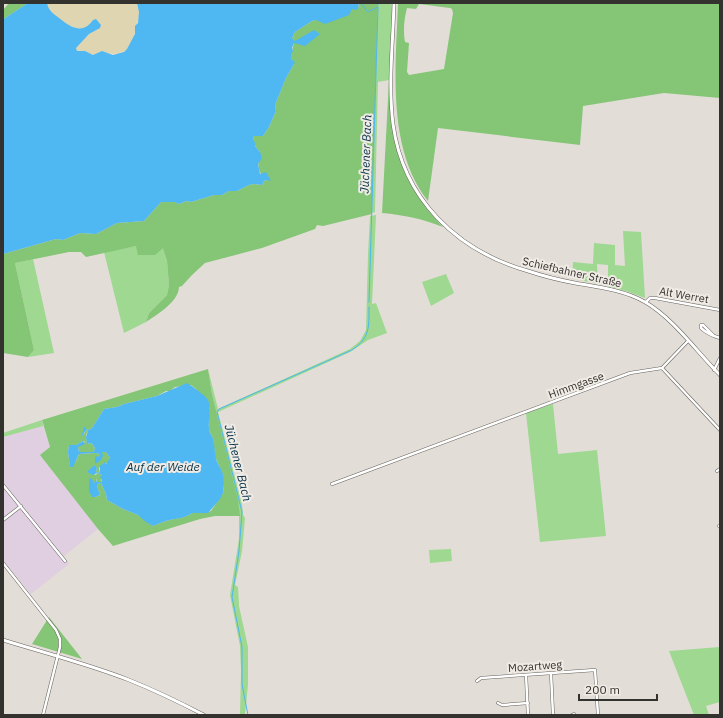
<svg xmlns="http://www.w3.org/2000/svg" width="723" height="718" viewBox="0 0 723 718" font-family="'IBM Plex Sans',sans-serif">
	<style>
		.commercial { fill: #dfcfe0 }
		.green { fill: #9ed891 }
		.forest { fill: #85c576; fill-rule: evenodd }
		.sand { fill: #dfd5b0 }
		.water { fill: #4fb7f1 }
		.lines { fill: none; stroke-linecap: round; stroke-linejoin: round }
		.stream { stroke: #4fb7f1; stroke-width: 1 }
		.street-casing { stroke: #66625c; stroke-width: 3.5 }
		.secondary-casing { stroke: #66625c; stroke-width: 4 }
		.street { stroke: #fff; stroke-width: 2.5 }
		.secondary { stroke: #fff; stroke-width: 3 }
		.labels { text-anchor: middle; stroke-width: 4; stroke-linejoin: round; paint-order: stroke }
		.street-label { font-size: 11px; fill: #33322f; stroke: #f0ebe4 }
		.water-label { font-size: 12px; font-style: italic; fill: #023149; stroke: #f0ebe4 }
	</style>
	<rect width="100%" height="100%" fill="#e2ded7"/>
	<path class="commercial" d="M43 426 50 447 41 455 98 529 64 556 69 564 31 594 3 560V437Z"/>
	<path class="green" d="M378 3H393L390 78 389 80 378 82 375 210V212L372 213Z
		M376 215 372 304 376 303 387 333 368 340 350 352 218 412 242 504 243 515 245 518 242 551 235 585 238 587 239 606 248 647V684L245 715H240L241 671 240 646 230 595 239 539V508L212 394 208 369 218 409 350 349 360 341 366 330 368 254 370 216Z
		M623 231 641 232 645 298 626 291 608 287V265L597 264 598 284 580 280 572 277 573 262 593 264 594 243 615 245V265L625 266Z
		M136 246 163 247 167 261 169 285 167 295 149 313 146 322 124 333 104 252Z
		M33 259 54 353 28 357 34 350 15 263Z
		M446 274 454 293 431 306 422 282Z
		M553 404 558 454 597 450 606 536 540 542 526 413Z
		M42 420 43 426 3 437V433Z
		M451 549 452 561 430 563 429 550Z
		M720 647V702L706 706 709 715H694L669 651Z"/>
	<path class="forest" d="M9 3H28L5 18 3 20V10Z
		M359 3H378L372 214 323 226 317 225 315 229 262 248 205 263 192 275 182 286 179 287C179 301 157 315 146 322L149 313 167 295 169 285 167 261 163 248 155 255H138L136 246 86 257 81 252H69L15 263 34 350 28 357 3 353V254L56 239 63 240 80 233 96 234 117 223 144 221 161 202H175L178 204 187 201 191 202 214 195H222L229 191H237L249 185 254 184 262 185 264 181 267 180C256 171 258 165 260 152 256 147 251 143 254 136H263L269 127 276 111 275 105 286 78 294 64 291 59V55L294 43 314 30 295 42 292 38 295 32 312 21 352 8 358 9Z
		M398 3H720V98L664 93 583 106 580 145 438 128 428 201C386 148 396 66 398 3ZM419 4 450 8 452 9 453 13 444 69 409 75 407 72 409 43 405 42C403 32 404 19 407 8L416 9Z
		M389 80H390C389 141 401 182 443 227 423 219 404 215 382 213Z
		M208 369 212 394 238 500 240 516H215L200 519 113 546 98 529 40 455 50 447 42 420ZM191 385 196 389 210 408 209 414V430L213 439 215 456 223 475V482L224 484 223 493 211 511 202 513H192C184 519 175 518 166 521 162 522 158 524 153 526L138 515 123 509 107 500 106 494 101 483 98 484 97 486 100 495 95 497H92L89 482 92 480 95 483 96 478 97 482H101L102 475 97 473 96 475 88 472 94 465 95 467 97 468 96 472 100 473 99 468 104 463H108L110 458 106 452H102C100 459 105 457 95 462V459L100 456V454L95 453 79 454 76 461 70 466 68 452 69 445H76L83 441 85 442 78 447 79 452H93L95 449 94 446 91 443 87 444 86 435 88 431 86 430 84 434 81 435 86 429 89 430 92 428 104 409 117 407 124 404 157 396 166 391H170L175 387Z
		M49 617 82 659 32 644Z"/>
	<path class="sand" d="M47 3H137C137 7 139 9 139 12 139 19 136 24 135 31 132 51 121 58 102 51L93 55 85 51H77L76 48 89 34 100 28 101 25 96 19C91 20 89 27 84 28 74 31 56 19 50 12 48 9 48 6 47 3Z"/>
	<path class="water" d="M28 3H47C49 13 56 15 63 21 74 30 85 32 93 20L96 19 101 25 100 28 89 34 76 48 77 51H85L93 55 102 51 113 55 124 52 127 49 135 34V26L138 23 139 12 137 3H359L358 9 355 10 352 9 349 15 325 24 316 20 312 21 295 32 292 38 295 41 314 30 320 34 305 46 294 43 292 48 293 51 291 55V59L295 62 294 64 286 78 275 105 276 111 269 127 263 136H254L253 139 255 143V146L260 152 262 158 258 164 260 174 266 172 271 181 267 180 264 181 262 185 254 184 249 185 237 191H229L222 195H214L191 202 187 201 178 204 175 202H161L144 221 117 223 96 234 80 233 63 240 56 239 3 254V20L5 18Z
		M187 383C192 386 206 396 208 400 212 409 208 419 209 428 209 433 212 435 213 439 215 445 214 452 216 458 217 464 222 469 223 475 224 479 223 480 224 484L223 493 220 499 208 513H192C184 519 176 518 166 521 162 522 158 524 153 526L146 522 138 515 123 509 107 500 106 494 101 483 98 484 97 486 100 495 95 497H92L89 491V479L91 478 95 483V478L97 482H101L102 480 100 477 102 475 97 473 93 475 87 472 94 465 97 468 96 472 100 473V466L105 462 106 464 110 458 106 452H102L103 456 101 460 95 464V457L100 456V454L95 453 79 454 73 467H70L68 452 69 445H76L83 441 85 444 78 447 79 452H93L95 449 94 446 91 443 87 444 86 437 88 431 86 430 82 436 81 435 83 432 84 427H86V429L89 430 92 428 104 409 117 407 124 404 157 396Z"/>
	<g class="lines">
		<path class="stream" d="M361 3 367 11
			M378 3V5
			M368 12 378 7 369 302
			M248 715 242 684V647L232 597 239 551 242 512 217 412 219 409 352 350C370 338 369 327 369 307"/>
		<defs>
			<path id="street" d="M646 302 650 298H655L720 310
				M713 335 703 325H701V328C706 333 713 336 720 338
				M662 368 720 430
				M714 370 720 358
				M717 471 720 469
				M332 484 630 373 662 368 688 341
				M3 485 65 561
				M3 520 21 506
				M719 526H720
				M3 563 56 630 60 639V647L43 715
				M551 673 553 715
				M526 675 528 715
				M477 681 481 678 595 670 598 715
				M498 703 502 705 528 703
				M572 715 574 714"/>
			<path id="secondary" d="M394 3C393 43 388 84 393 124 403 199 457 251 528 271 543 276 559 280 575 283 598 287 624 290 645 302 673 318 697 352 720 375
				M3 640C45 653 88 664 129 680 154 690 179 702 204 715"/>
		</defs>
		<use href="#street" class="street-casing"/>
		<use href="#secondary" class="secondary-casing"/>
		<use href="#street" class="street"/>
		<use href="#secondary" class="secondary"/>
	</g>
	<g class="labels">
		<g class="street-label">
			<text transform="translate(572 272) rotate(13)" y="4">Schiefbahner Straße</text>
			<text transform="translate(684 295) rotate(10)" y="4">Alt Werret</text>
			<text transform="translate(576 385) rotate(-20)" y="4">Himmgasse</text>
			<text transform="translate(535 666) rotate(-4)" y="4">Mozartweg</text>
		</g>
		<g class="water-label">
			<text transform="translate(366 154) rotate(-88)" y="4">Jüchener Bach</text>
			<text transform="translate(238 463) rotate(76)" y="4">Jüchener Bach</text>
			<text x="163" y="471">Auf der Weide</text>
		</g>
	</g>
	<rect width="723" height="718" fill="none" stroke="#33322f" stroke-width="8"/>
	<path d="M579 694v6h78v-6" fill="none" stroke="#33322f" stroke-width="2"/>
	<text x="585" y="694" font-size="12" fill="#33322f" stroke="#f0ebe4" stroke-width="3" paint-order="stroke">200 m</text>
</svg>
